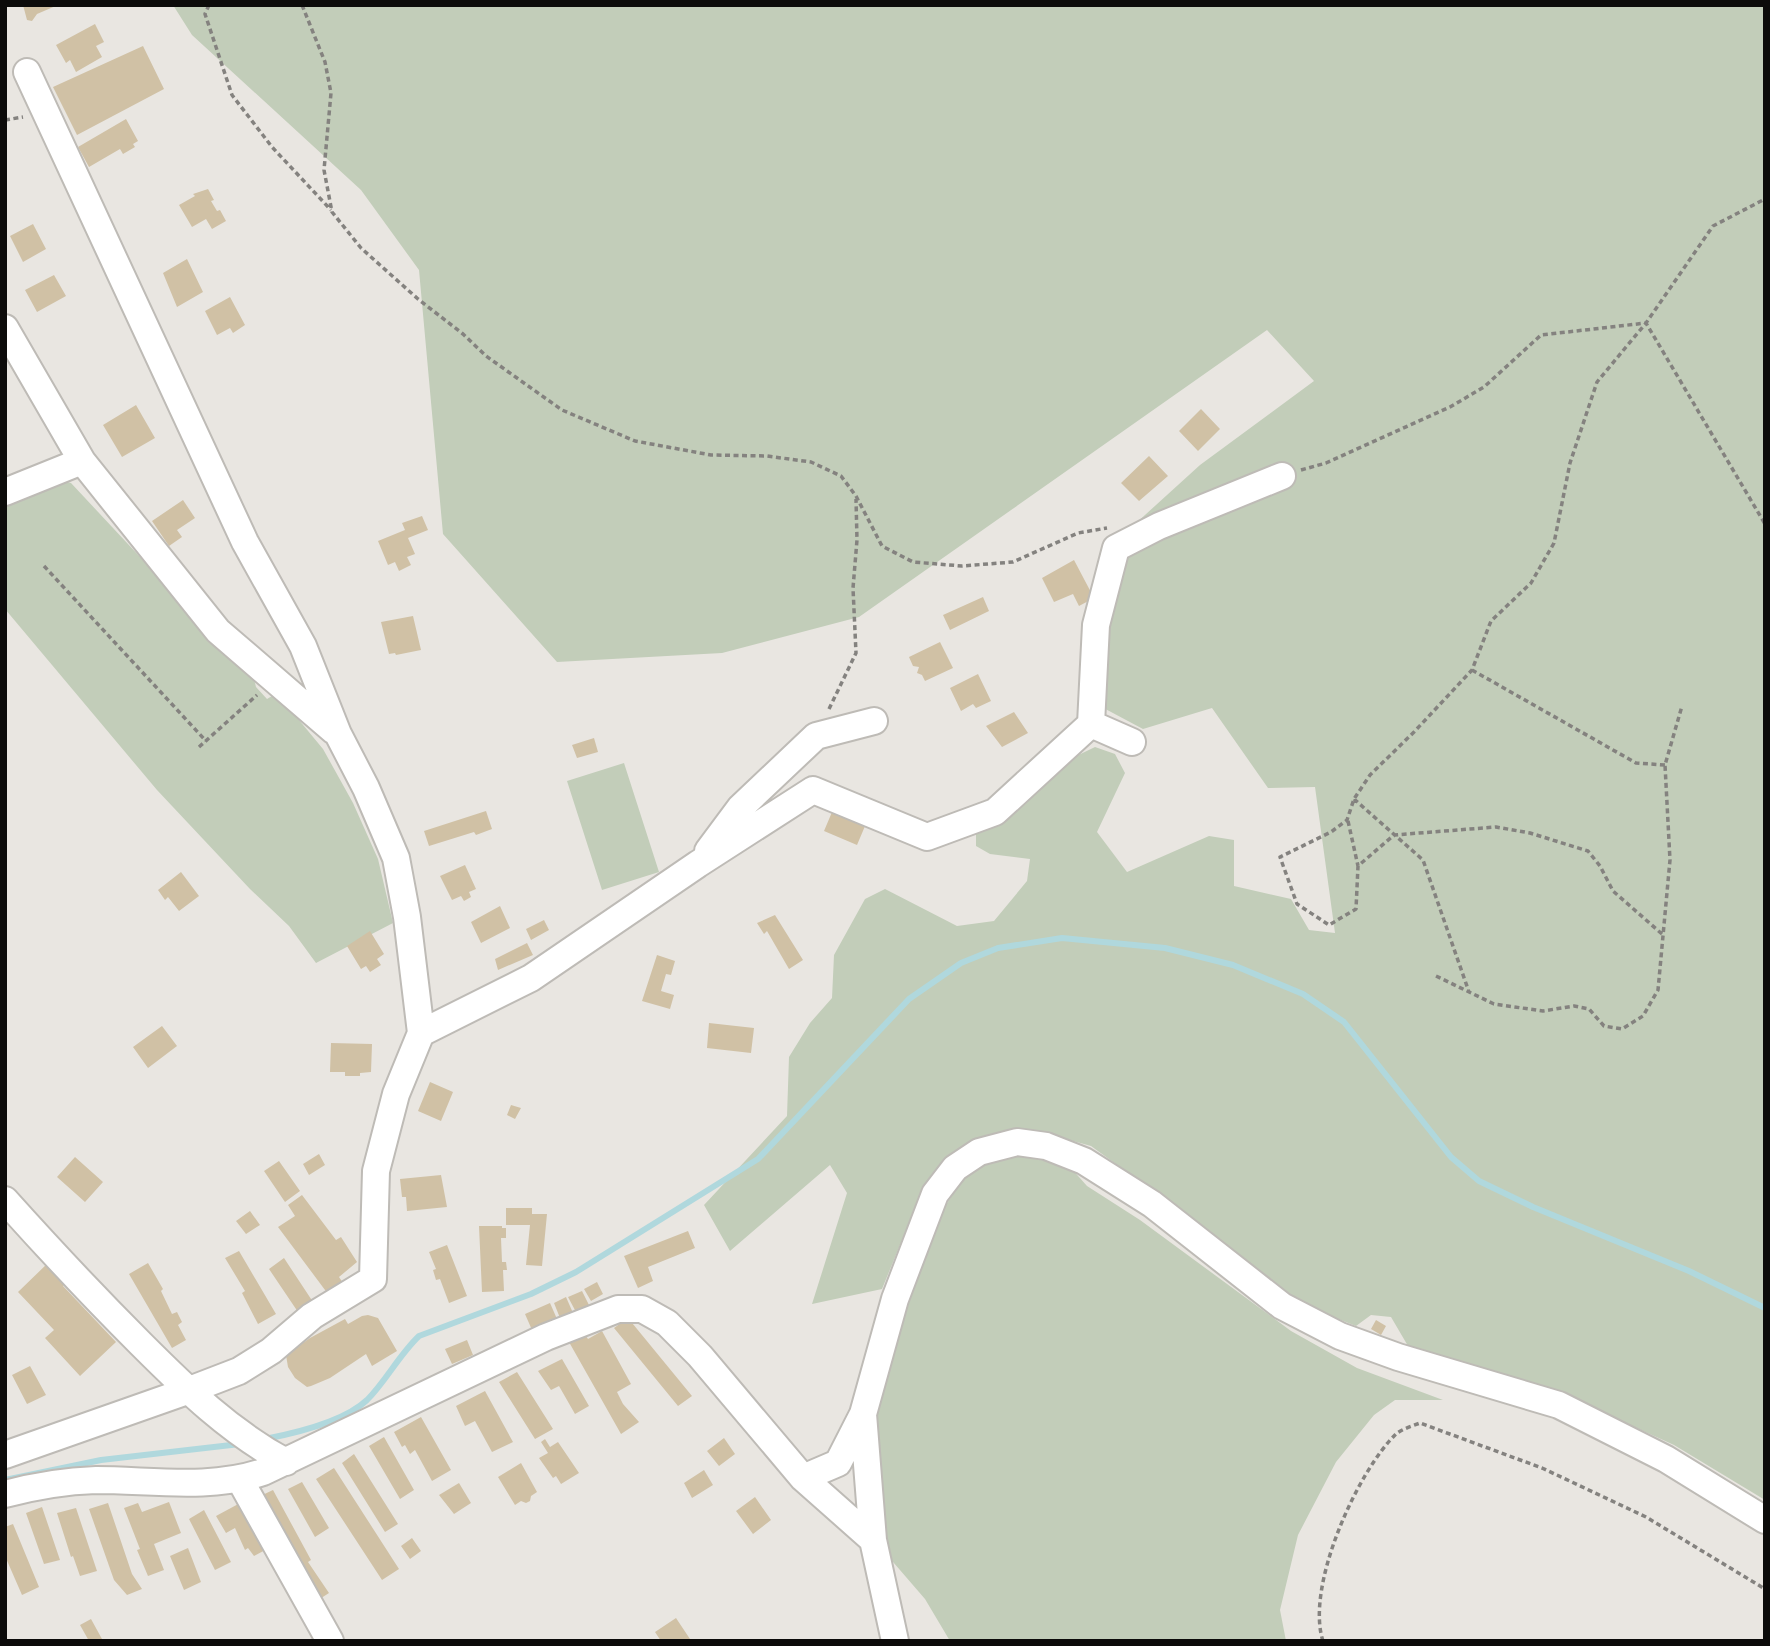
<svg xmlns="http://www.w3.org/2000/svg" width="1770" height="1646" viewBox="0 0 1770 1646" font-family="'Noto Serif',serif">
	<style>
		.green { fill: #c2cdb9 }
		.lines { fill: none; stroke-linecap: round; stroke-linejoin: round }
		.stream { stroke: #b0d8dd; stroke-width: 6 }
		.building { fill: #d0c1a5 }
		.minor-casing { stroke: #bebbb6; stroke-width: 30 }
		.path { stroke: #84827f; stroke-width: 3.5; stroke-dasharray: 5 3.5; stroke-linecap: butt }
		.minor { stroke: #fff; stroke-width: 26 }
	</style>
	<rect width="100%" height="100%" fill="#e9e6e1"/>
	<path class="green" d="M173 5H1765V1500L1674 1445 1549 1388 1408 1346 1391 1317 1371 1315 1356 1326 1303 1305 1203 1227 1091 1146 1041 1132 993 1135 964 1147 939 1165 913 1213 882 1289 812 1304 847 1193 830 1165 730 1251 704 1205 787 1116 789 1057 810 1023 832 998 834 955 865 899 885 889 957 926 994 921 1027 881 1030 859 990 854 976 846V833L1062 763 1095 747 1115 754 1125 773 1097 832 1127 872 1209 836 1234 840V886L1291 899 1309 930 1335 933 1315 787 1268 788 1212 708 1143 729 1096 704 1123 535 1200 465 1314 381 1267 330 859 617 722 653 557 662 443 534 419 270 361 190 192 35Z
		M64 481 71 483 254 679 256 687 267 699 272 696 284 702 323 749 353 803 378 859 393 923 316 963 289 926 250 889 157 790 5 609V505Z
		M624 763 659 872 602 890 567 781Z
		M1026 1155 1063 1159 1087 1186 1140 1220 1291 1331 1357 1368 1443 1400H1395L1374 1415 1336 1462 1298 1535 1280 1610 1286 1641H950L925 1599 887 1555 872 1418 933 1224 968 1172 997 1160Z"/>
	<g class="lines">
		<path class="stream" d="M265 1439C296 1433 344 1422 367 1400 386 1381 399 1355 419 1336L531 1294 576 1272 758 1159 909 999 961 963 998 948 1062 938 1165 948 1233 965 1303 994 1344 1022 1451 1157 1479 1181 1533 1207 1689 1271 1765 1308
			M5 1480 101 1460 240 1444"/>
	</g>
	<path class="building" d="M23 5H58L37 14 32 21 27 20Z
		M95 24 104 42 96 46 102 57 76 72 70 60 66 63 56 45Z
		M143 46 164 89 77 135 53 87Z
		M126 119 138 141 133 144 135 147 123 154 120 149 89 167 78 147Z
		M208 189 214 200 211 201 217 211 220 210 226 221 212 229 206 219 192 227 179 205 195 196 193 194Z
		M33 224 46 249 23 262 10 236Z
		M187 259 203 292 177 307 163 273Z
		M54 275 66 296 37 312 25 290Z
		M230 297 245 325 233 333 230 328 217 335 205 311Z
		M136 405 155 438 122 457 103 425Z
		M1201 409 1220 429 1198 451 1179 431Z
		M1149 456 1168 476 1139 501 1121 483Z
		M183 500 195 518 177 530 182 537 169 546 152 521Z
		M422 516 428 530 408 538 415 554 407 557 411 565 399 571 395 562 388 565 378 541 405 530 402 523Z
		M1074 560 1094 598 1079 606 1073 594 1054 602 1042 578Z
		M983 597 989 611 950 630 943 615Z
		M413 616 421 650 396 655 395 653 389 654 381 622Z
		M940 642 953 668 925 681 922 675 917 673 919 667 913 666 909 657Z
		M978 674 991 701 976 708 973 704 961 711 950 688Z
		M1014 712 1028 733 1002 747 986 726Z
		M594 738 598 752 577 758 572 745Z
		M835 805 868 819 857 845 824 831Z
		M486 811 492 829 476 835 474 832 429 846 424 831Z
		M465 865 476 889 469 892 471 897 464 901 461 896 452 900 440 876Z
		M181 872 199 896 179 911 168 897 165 900 158 890Z
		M500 906 510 928 481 943 471 922Z
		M775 915 803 960 789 969 767 931 764 934 757 923Z
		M544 920 549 930 531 940 526 929Z
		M370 931 384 954 377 959 381 965 370 972 366 966 361 969 347 946Z
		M527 943 533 955 498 970 495 959Z
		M657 955 675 961 671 975 666 974 661 991 674 995 670 1009 642 1001Z
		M709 1023 754 1028 751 1053 707 1048Z
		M162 1026 177 1046 148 1068 133 1047Z
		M331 1043 372 1044 371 1072 360 1073V1076H345V1072H330Z
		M430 1082 453 1092 441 1121 418 1111Z
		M511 1105 521 1108 515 1119 507 1115Z
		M319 1154 325 1165 309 1175 303 1164Z
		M75 1157 103 1182 85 1202 57 1177Z
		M279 1161 300 1191 285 1202 264 1171Z
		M441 1175 447 1207 407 1211 406 1197H402L400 1179Z
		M302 1195 336 1240 341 1237 357 1262 339 1277 343 1283 328 1294 278 1227 295 1216 288 1205Z
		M506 1208H532V1214H547L542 1266 526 1265 530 1225H506Z
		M250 1211 260 1225 246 1234 236 1221Z
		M479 1226H502V1228H506V1238H501L502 1262H506L507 1270H503L504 1291 482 1292Z
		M688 1231 695 1248 648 1267 653 1281 638 1288 624 1256Z
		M447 1245 467 1296 449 1303 440 1279 436 1280 433 1270 436 1269 429 1252Z
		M239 1251 276 1314 258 1324 242 1293 245 1291 225 1258Z
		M284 1258 313 1302 298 1312 269 1269Z
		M49 1262 67 1282 63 1286 116 1342 80 1376 45 1338 54 1330 18 1292Z
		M148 1263 163 1289 161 1291 172 1314 177 1312 182 1322 178 1325 186 1340 172 1348 129 1274Z
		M597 1282 603 1294 591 1301 584 1289Z
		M582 1291 589 1305 576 1312 568 1297Z
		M566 1297 573 1313 560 1318 554 1303Z
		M550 1303 557 1319 532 1330 525 1314Z
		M368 1315 378 1318 397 1351 372 1366 366 1354 330 1378 311 1386 307 1387 295 1378 288 1367 286 1355 310 1338 345 1319 348 1324 362 1316Z
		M628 1318 692 1396 678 1406 614 1328Z
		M1376 1320 1386 1326 1381 1335 1371 1329Z
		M602 1331 631 1384 617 1392 623 1404 639 1422 621 1434 569 1342 584 1333 588 1339Z
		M467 1340 473 1355 452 1364 445 1349Z
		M562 1359 589 1406 575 1414 559 1386 551 1390 538 1371Z
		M30 1366 46 1395 27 1404 12 1375Z
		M517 1372 553 1429 535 1439 499 1382Z
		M485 1391 513 1442 492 1452 475 1421 465 1426 456 1406Z
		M421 1417 451 1470 432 1481 415 1450 410 1454 405 1445 402 1447 394 1432Z
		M384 1437 414 1490 400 1499 369 1446Z
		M724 1438 735 1454 719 1466 707 1451Z
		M545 1439 550 1447 558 1442 579 1473 561 1484 556 1476 553 1478 539 1458 548 1453 541 1442Z
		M354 1454 398 1524 385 1532 342 1463Z
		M521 1463 537 1492 531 1496 530 1501 526 1503 521 1501 515 1505 498 1477Z
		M334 1468 399 1569 382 1580 316 1479Z
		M704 1470 713 1485 692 1498 684 1483Z
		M302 1482 329 1528 315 1537 288 1489Z
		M459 1483 471 1503 454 1514 439 1495Z
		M273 1490 311 1560 308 1562 329 1593 315 1602 254 1499Z
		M755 1497 771 1520 753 1534 736 1511Z
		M169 1502 181 1533 154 1544 164 1570 148 1576 137 1550 140 1549 124 1508 138 1503 142 1512Z
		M242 1502 269 1548 254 1556 248 1548 245 1550 235 1528 226 1533 216 1516Z
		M108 1503 132 1574 142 1589 127 1595 114 1580 89 1509Z
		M42 1507 60 1560 44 1564 26 1513Z
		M76 1508 97 1571 80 1576 73 1556 71 1557 57 1513Z
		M204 1510 231 1562 215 1570 189 1519Z
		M13 1524 39 1587 22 1595 5 1556V1527Z
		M412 1538 421 1551 410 1559 401 1546Z
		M188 1548 201 1582 184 1590 170 1556Z
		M676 1618 690 1639 661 1641 655 1632Z
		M91 1619 102 1639 99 1641H89L80 1625Z"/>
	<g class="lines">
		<defs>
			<path id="minor" d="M5 328 82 461 218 631 334 731
				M5 492 82 461
				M1091 724 1132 742
				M708 851 740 808 816 736 874 721
				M421 1033 531 978 698 864 813 790 927 837 995 812 1091 724 1096 625 1116 548 1159 526 1282 476
				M5 1200C49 1249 94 1297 141 1344 186 1389 230 1432 286 1462
				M863 1414 873 1540 895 1641
				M5 1455 187 1391 239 1371 271 1351 312 1316 373 1279 376 1171 396 1094 421 1033 407 917 396 858 366 788 338 734 303 646 245 542 27 72
				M803 1478 838 1463 863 1414 895 1299 935 1194 955 1168 979 1152 1017 1142 1046 1146 1084 1161 1152 1204 1282 1306 1340 1336 1398 1357 1559 1405 1666 1459 1765 1520
				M240 1480 330 1641
				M5 1494C35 1486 65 1481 96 1480 151 1480 210 1490 263 1472L546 1337 618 1309H642L667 1323 700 1356 803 1478 873 1540"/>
		</defs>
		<use href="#minor" class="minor-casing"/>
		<path class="path" d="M209 5 205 14 232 95 272 147 331 210
			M302 5 325 62 331 93 324 170 332 212 361 248 418 299 463 334 486 356 562 410 635 441 711 455 767 456 811 462 841 476 856 496 882 546 913 562 962 566 1013 562 1078 533 1107 528
			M5 120 23 117
			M1301 470 1326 463 1450 407 1484 387 1541 335 1646 323 1713 226 1765 199
			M44 566 206 741
			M1472 670 1636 763 1665 765
			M829 709 856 653 853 588 857 540 856 499
			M199 747 257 695
			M1354 799 1423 860 1469 992
			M1348 821 1358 866
			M1662 934 1613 891 1600 866 1588 851 1530 833 1496 827 1394 835 1358 866 1356 909 1329 925 1297 904 1280 857 1331 832 1347 820 1354 799 1370 775 1414 732 1472 670 1491 621 1531 583 1554 543 1570 463 1597 382 1646 323 1765 524
			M1436 976 1494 1004 1543 1011 1574 1006 1589 1009 1604 1026 1622 1029 1643 1016 1658 990 1670 860 1665 765 1682 706
			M1323 1641C1305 1587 1357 1472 1396 1434 1402 1429 1412 1426 1420 1423L1542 1468 1646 1517 1765 1589"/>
		<use href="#minor" class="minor"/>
	</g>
	<rect width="1770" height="1646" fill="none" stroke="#0c0b0a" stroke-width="14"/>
</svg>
